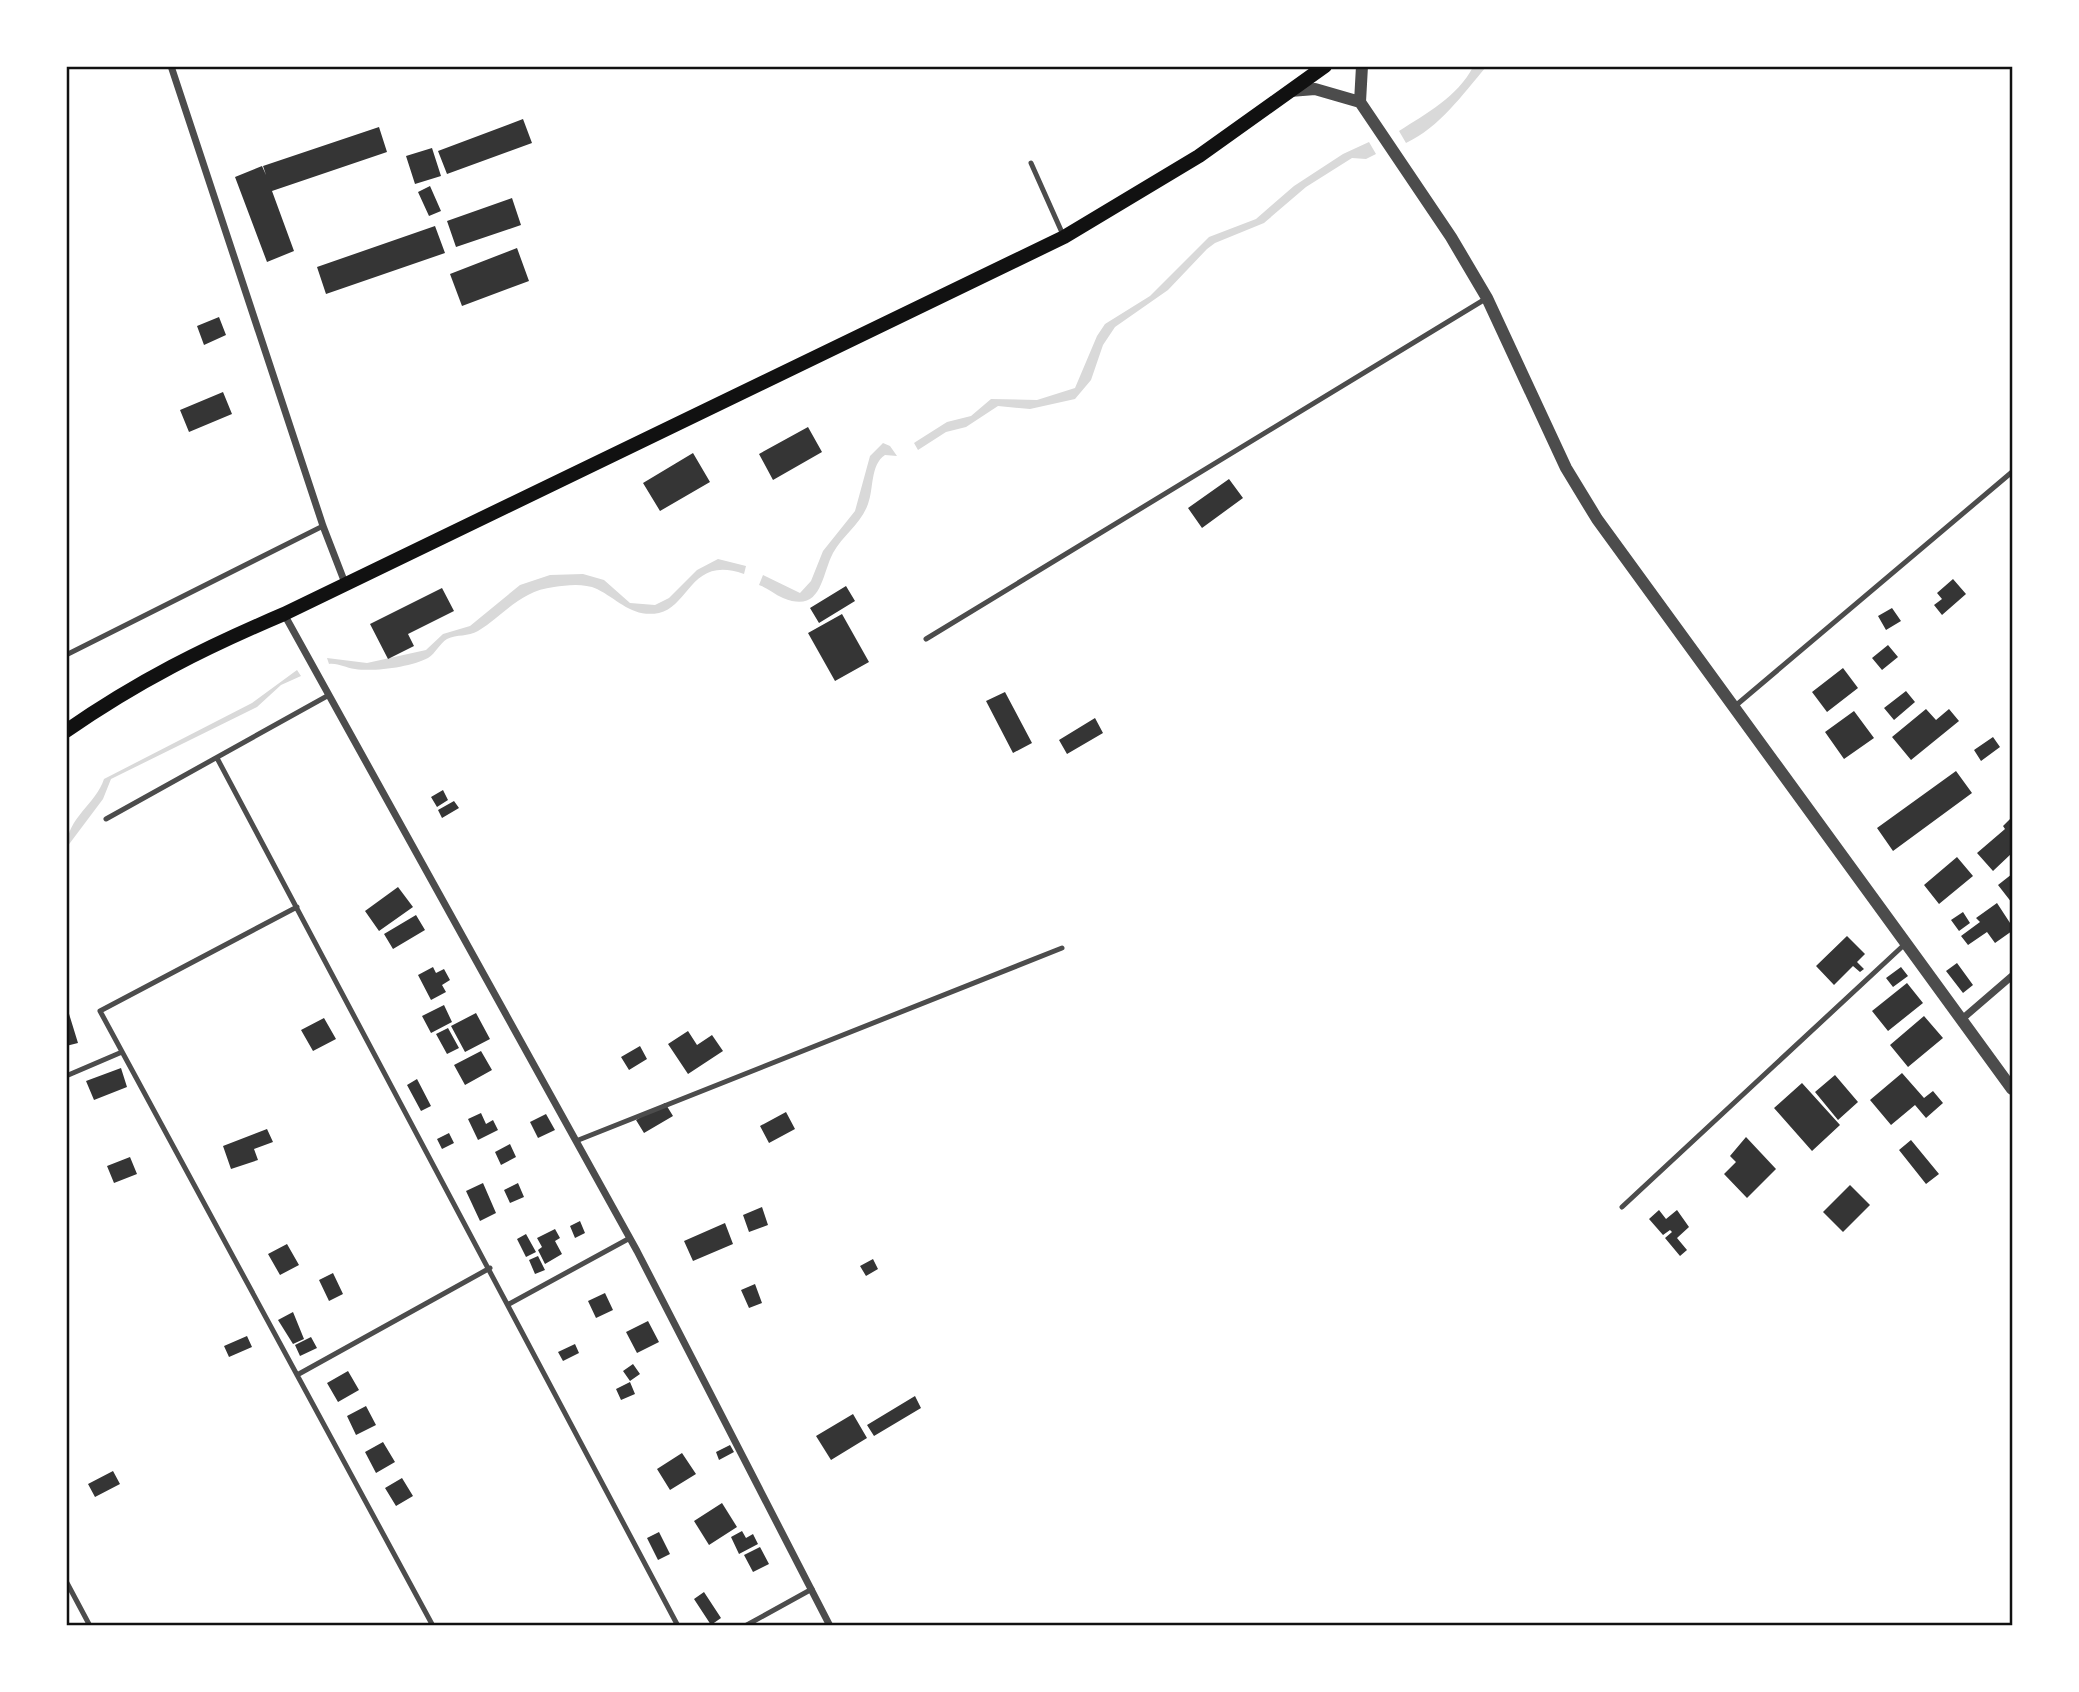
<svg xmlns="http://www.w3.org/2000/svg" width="2079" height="1692" viewBox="0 0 2079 1692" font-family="Ubuntu,sans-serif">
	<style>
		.water { fill: #d9d9d9 }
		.building { fill: #353535 }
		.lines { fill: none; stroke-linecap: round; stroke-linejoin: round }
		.service { stroke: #4c4c4c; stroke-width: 5 }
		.minor { stroke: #4c4c4c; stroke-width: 7 }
		.tertiary { stroke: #4c4c4c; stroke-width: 12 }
		.secondary { stroke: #111; stroke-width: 14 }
		.neatline { fill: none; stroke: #111; stroke-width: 2.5 }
	</style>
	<rect width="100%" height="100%" fill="#fff"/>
	<path class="water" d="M1473 67H1486C1462 95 1440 127 1406 143L1399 131C1427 113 1457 97 1473 67Z
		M1369 142 1376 154 1366 159 1352 158 1306 187 1264 223 1215 243 1207 249 1168 290 1115 327 1103 345 1091 380 1075 399 1030 409 998 406 966 427 946 432 918 450 914 443 917 441 947 422 971 416 991 399 1037 400 1075 388 1097 336 1105 324 1150 296 1209 237 1256 219 1294 186 1343 154Z
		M883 443 890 446 897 456 885 455C870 465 874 489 868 504 861 524 843 535 833 553 821 576 822 614 783 598 774 594 768 588 759 585L763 575 800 593 811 581 823 551 855 511 870 456Z
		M718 559 746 566 744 574C691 555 690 606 659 613 632 618 619 600 597 589 584 583 567 585 554 587 520 591 505 614 478 631 468 637 457 634 447 639 439 644 436 653 428 658 411 667 374 672 355 669 345 668 339 663 329 664L327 658 367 663 426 650 443 634 470 626 520 585 550 575 583 574 604 580 630 603 655 605 669 598 697 570Z
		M297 670 301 676 281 685 257 707 111 779 103 799 67 847C66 819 96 804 104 779L252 703Z"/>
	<path class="building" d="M523 119 532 143 447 174 438 151Z
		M379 127 387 152 272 191 294 251 267 262 235 177 262 166 266 175 263 166Z
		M432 148 441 176 415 184 406 156Z
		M430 186 441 211 429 216 418 192Z
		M512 198 521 225 456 247 447 221Z
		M435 226 445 253 326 294 317 267Z
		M517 248 529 281 462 306 450 274Z
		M219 317 226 335 204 345 197 326Z
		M223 392 232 414 189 432 180 410Z
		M808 427 822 452 773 480 759 454Z
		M693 453 710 482 660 511 643 483Z
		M1229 479 1243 498 1202 528 1188 508Z
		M1953 579 1966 594 1942 615 1934 605 1942 599 1937 593Z
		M846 586 855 601 819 623 810 608Z
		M442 588 454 611 408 634 414 646 388 659 370 624Z
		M1892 608 1901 621 1886 630 1878 616Z
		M842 614 869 662 835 681 808 633Z
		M1888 645 1898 657 1882 670 1872 658Z
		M1843 668 1858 688 1827 712 1812 692Z
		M1906 691 1915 702 1894 720 1884 708Z
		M1005 692 1032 743 1013 753 986 701Z
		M1926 709 1936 720 1949 709 1959 721 1911 760 1892 737Z
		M1854 711 1874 738 1844 759 1825 732Z
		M1095 718 1103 733 1067 754 1059 740Z
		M1993 737 2000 747 1981 761 1974 750Z
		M1956 771 1972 793 1893 851 1877 828Z
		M443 790 448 800 437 807 431 797Z
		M454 801 459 808 442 818 438 810Z
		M2012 817V853L1993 871 1977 853 2005 829 2003 826Z
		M1957 857 1973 876 1939 904 1924 885Z
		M2012 874V903L1998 885Z
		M398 887 413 907 379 931 365 911Z
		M1997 903 2012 926V931L1995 943 1987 932 1968 945 1961 936 1980 922 1976 918Z
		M1963 912 1970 923 1959 931 1951 920Z
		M416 915 425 930 393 949 384 934Z
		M1847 936 1865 954 1857 962 1864 969 1860 972 1853 966 1834 985 1816 966Z
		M1957 963 1973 985 1963 993 1946 971Z
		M433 967 436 973 444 969 450 980 442 985 446 992 431 1000 418 975Z
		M1901 967 1908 976 1893 987 1886 978Z
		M1907 983 1923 1003 1888 1031 1872 1011Z
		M66 1004 78 1043 66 1046Z
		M444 1005 452 1022 431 1033 422 1016Z
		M476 1013 490 1039 465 1052 451 1026Z
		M1924 1016 1943 1038 1908 1067 1890 1045Z
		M324 1018 336 1039 313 1051 301 1030Z
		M448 1028 459 1048 447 1054 436 1034Z
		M688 1031 697 1045 712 1035 723 1051 688 1074 668 1044Z
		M640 1046 647 1059 629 1070 621 1057Z
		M481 1051 492 1070 465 1085 454 1065Z
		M121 1068 127 1087 94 1100 86 1081Z
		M1902 1073 1924 1098 1933 1091 1943 1103 1926 1118 1915 1105 1891 1125 1870 1100Z
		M1835 1075 1858 1102 1838 1120 1815 1092Z
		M417 1079 431 1106 421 1111 407 1085Z
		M1802 1083 1840 1125 1812 1151 1774 1108Z
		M665 1103 673 1116 644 1133 636 1120Z
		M786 1112 795 1129 769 1143 760 1126Z
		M481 1113 486 1124 493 1120 498 1130 478 1140 468 1119Z
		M546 1114 555 1130 538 1138 530 1122Z
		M267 1129 273 1142 254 1149 258 1160 231 1169 223 1146Z
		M449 1133 454 1143 442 1149 437 1139Z
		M1746 1137 1776 1169 1747 1198 1724 1174 1736 1162 1730 1156Z
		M1911 1140 1939 1174 1926 1184 1899 1150Z
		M510 1144 516 1157 501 1165 495 1152Z
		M130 1157 137 1174 114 1183 107 1166Z
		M483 1183 496 1213 480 1221 466 1191Z
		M518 1183 524 1197 510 1203 504 1190Z
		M1850 1185 1870 1205 1843 1232 1823 1212Z
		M762 1207 768 1225 749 1232 743 1215Z
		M1659 1210 1666 1219 1677 1210 1689 1227 1677 1238 1687 1250 1680 1256 1665 1238 1672 1232 1670 1230 1663 1235 1649 1219Z
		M580 1221 585 1233 575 1238 570 1226Z
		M725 1223 733 1244 693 1261 684 1241Z
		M555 1229 560 1238 555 1241 562 1254 545 1264 538 1250 542 1247 537 1238Z
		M526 1234 536 1252 526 1257 517 1239Z
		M287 1244 299 1265 280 1275 268 1254Z
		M538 1256 545 1270 535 1274 529 1260Z
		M873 1259 878 1269 866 1276 860 1266Z
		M333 1273 343 1294 329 1301 319 1280Z
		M755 1284 762 1303 749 1308 741 1290Z
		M605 1293 613 1310 596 1318 588 1301Z
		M293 1312 304 1339 293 1344 278 1320Z
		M648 1321 659 1342 637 1353 626 1332Z
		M247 1336 252 1347 229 1357 224 1346Z
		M311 1337 317 1348 300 1356 295 1345Z
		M575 1344 579 1353 563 1361 558 1352Z
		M633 1364 640 1374 630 1381 623 1371Z
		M348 1371 359 1390 338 1402 327 1383Z
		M630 1382 635 1394 621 1400 616 1389Z
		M915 1396 921 1408 874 1436 867 1425Z
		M366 1406 376 1425 356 1435 347 1416Z
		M853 1414 867 1438 831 1460 816 1436Z
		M383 1442 395 1462 376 1473 365 1452Z
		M730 1445 734 1452 719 1460 716 1452Z
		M682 1453 696 1474 670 1490 657 1469Z
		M113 1471 120 1484 95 1497 88 1484Z
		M402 1478 413 1496 396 1506 385 1488Z
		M722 1503 737 1527 709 1545 694 1521Z
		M742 1531 746 1538 753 1534 758 1544 739 1554 731 1537Z
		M659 1532 670 1554 658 1560 647 1538Z
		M760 1547 769 1564 753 1572 744 1555Z
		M704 1592 721 1618 711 1625 694 1599Z"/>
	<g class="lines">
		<path class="service" d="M1031 163 1064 237
			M926 639 1487 298
			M66 655 323 526
			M1734 707 2012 472
			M217 758 678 1626
			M106 819 329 695
			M297 907 100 1011 433 1626
			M66 1076 122 1052
			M576 1141 1062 948
			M1622 1207 1905 944
			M509 1304 630 1238
			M297 1375 490 1268
			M66 1581 90 1626
			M745 1626 812 1589"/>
		<path class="minor" d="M171 66 323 526 345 583
			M284 614 637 1251 830 1626
			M1961 1020 2012 976"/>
		<path class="tertiary" d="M1362 66 1360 102 1451 237 1487 298 1566 468 1597 519 2012 1089
			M1290 91 1315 89 1360 102"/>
		<path class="secondary" d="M66 731C138 681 204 648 284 614L1064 237 1199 156 1325 66"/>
	</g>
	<rect width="2079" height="1692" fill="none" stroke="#ffffff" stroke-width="136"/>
	<rect x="68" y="68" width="1943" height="1556" class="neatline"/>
</svg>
